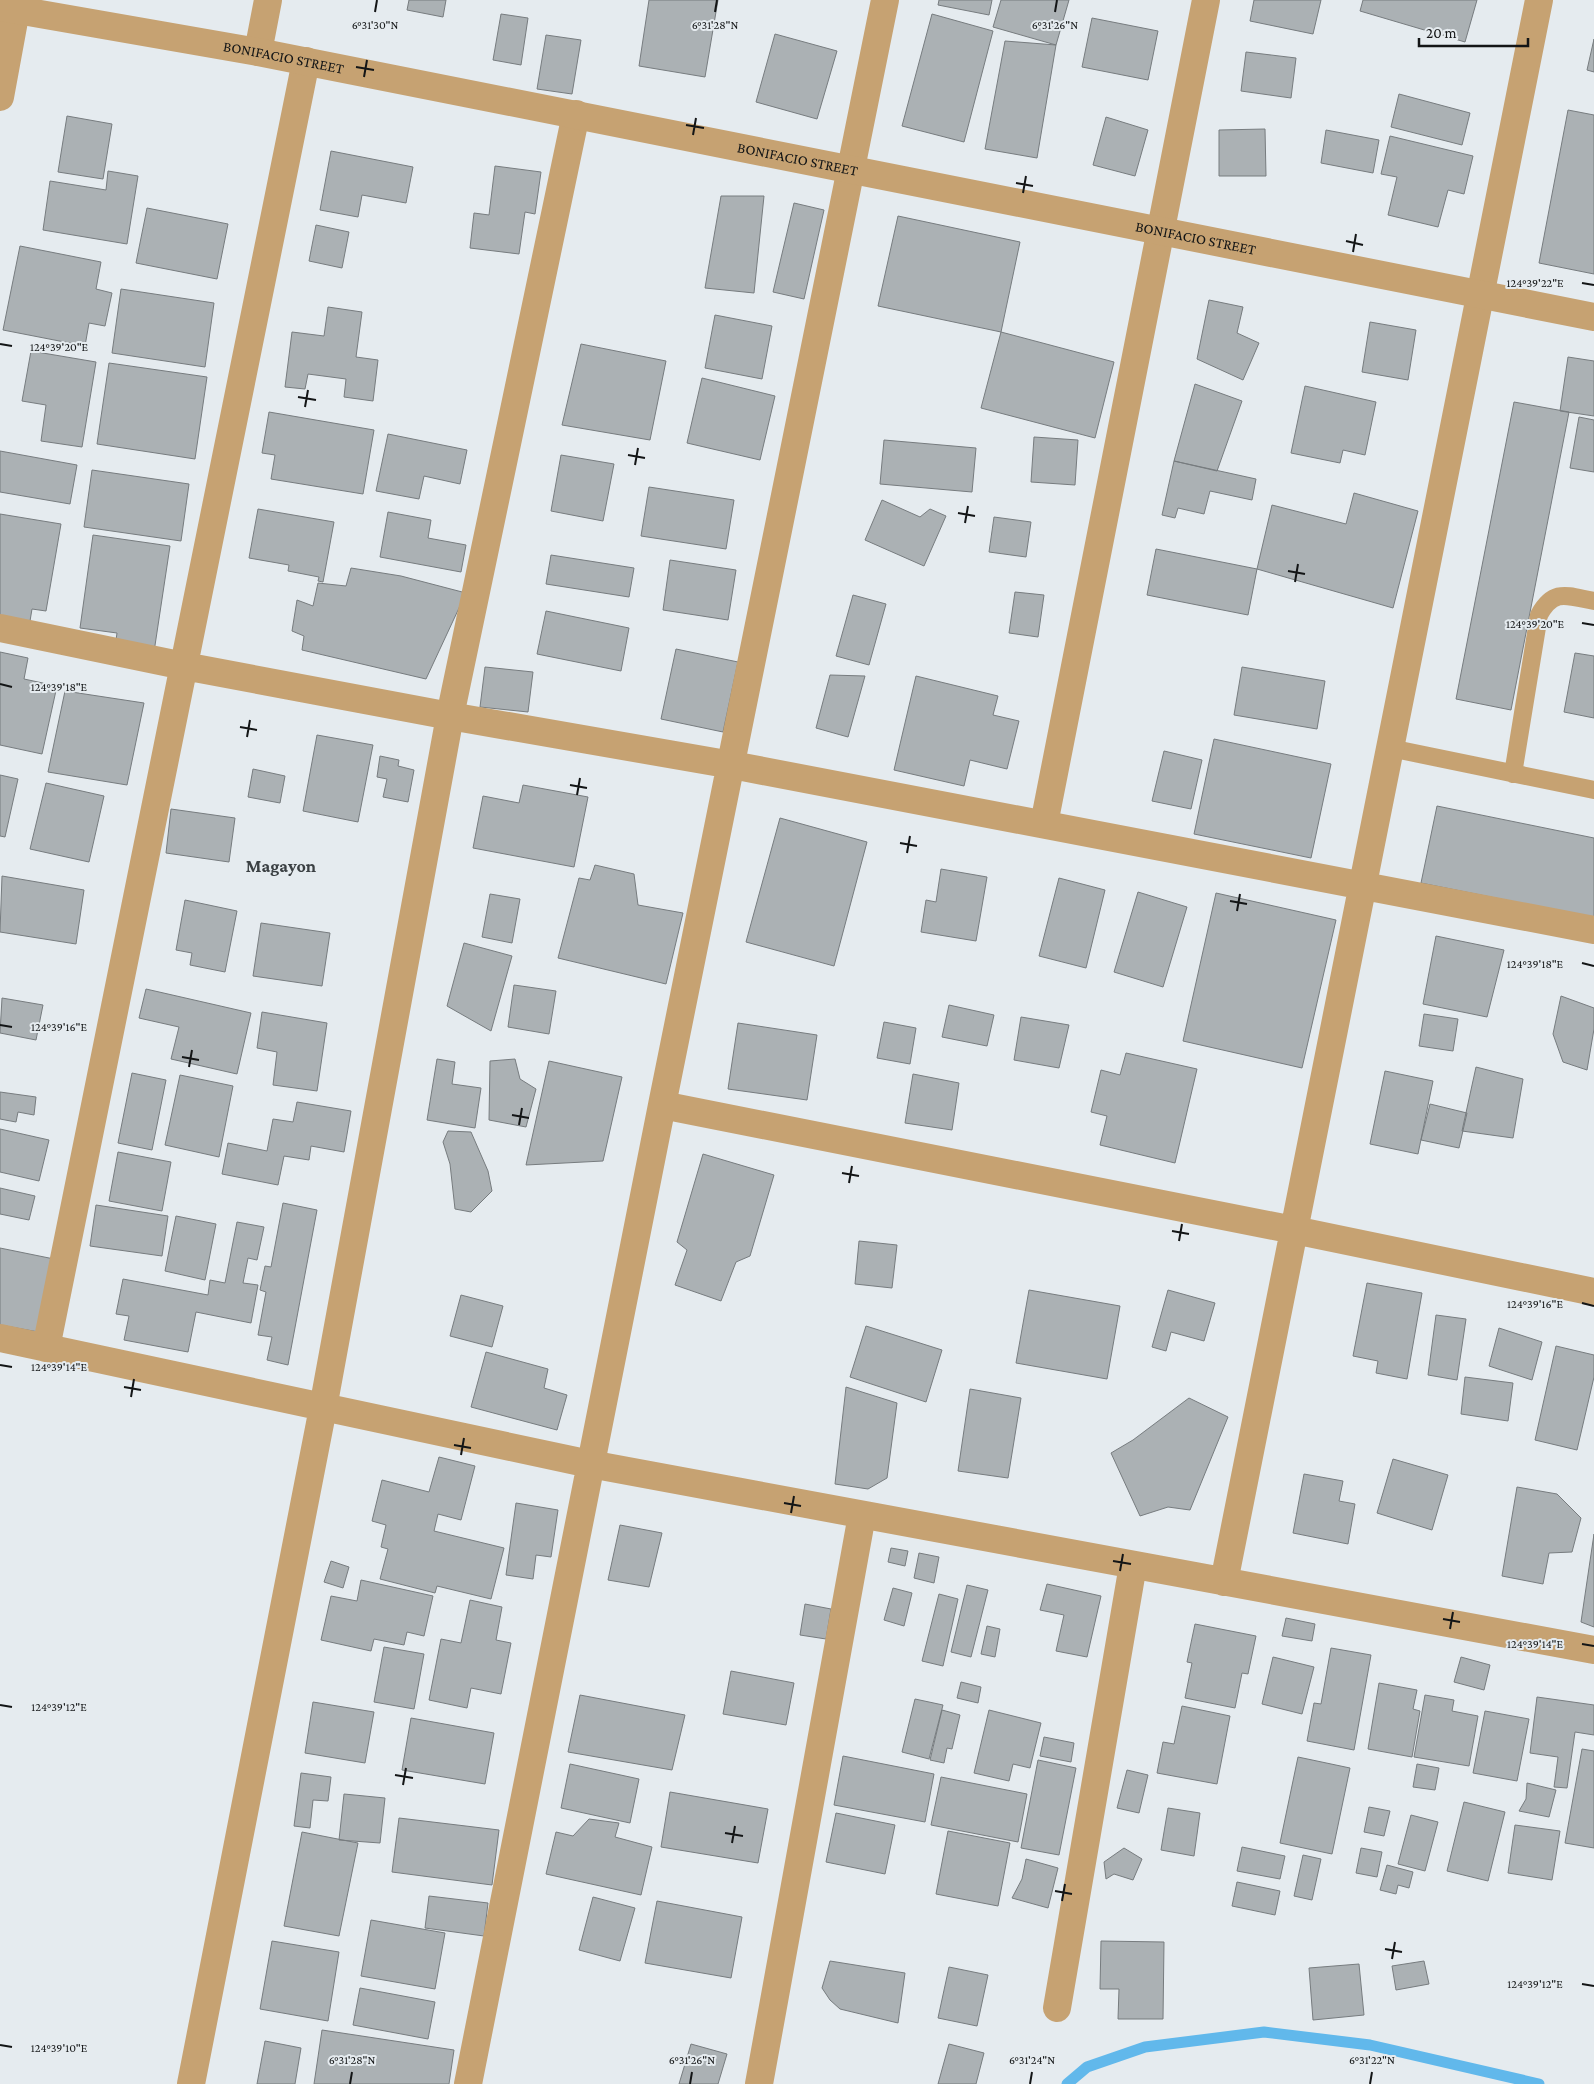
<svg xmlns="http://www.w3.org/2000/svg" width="1594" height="2084" viewBox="0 0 1594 2084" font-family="'Crimson Pro',serif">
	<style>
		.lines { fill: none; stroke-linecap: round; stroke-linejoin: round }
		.stream { stroke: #61b8eb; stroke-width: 11 }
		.building { fill: #abb1b4; stroke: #777c7f }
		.service { stroke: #c6a272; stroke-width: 18 }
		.minor { stroke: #c6a272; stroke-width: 28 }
		.tertiary { stroke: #c6a272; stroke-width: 28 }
		.ticks { fill: none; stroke: #131516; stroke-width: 2 }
		.labels { text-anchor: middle; stroke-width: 4; stroke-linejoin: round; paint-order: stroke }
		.street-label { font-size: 15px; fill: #131516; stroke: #e5ebef }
		.quarter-label { font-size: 18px; font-weight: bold; fill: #3b4043; stroke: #e5ebef }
		.ticks-label { font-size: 12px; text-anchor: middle; fill: #131516; stroke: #e5ebef; stroke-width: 4; stroke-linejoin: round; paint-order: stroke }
	</style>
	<rect width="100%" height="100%" fill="#e5ebef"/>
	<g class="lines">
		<path class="stream" d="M1067 2084 1087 2067 1145 2047 1264 2032 1370 2045 1539 2084"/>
	</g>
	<path class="building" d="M409 0H446L443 17 407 10Z
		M649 0H718L705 77 639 66Z
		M939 0H992L989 15 938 5Z
		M1001 0H1069L1056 45 993 27Z
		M1254 0H1321L1313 34 1250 21Z
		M1363 0H1477L1465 42 1360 11Z
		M501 14 528 18 521 65 493 60Z
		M932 14 993 31 964 142 902 126Z
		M1092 18 1158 31 1148 80 1082 67Z
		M775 34 837 51 817 119 756 102Z
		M546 35 581 40 572 94 537 89Z
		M1594 39V72L1587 70Z
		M1005 41 1056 45 1037 158 985 149Z
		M1246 52 1296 58 1291 98 1241 91Z
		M1399 94 1470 113 1462 145 1391 127Z
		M1568 110 1594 115V274L1539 263Z
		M67 116 112 124 103 179 58 172Z
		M1106 117 1148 130 1135 176 1093 165Z
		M1265 129 1266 176H1219V130Z
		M1326 130 1379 140 1373 173 1321 163Z
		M1390 136 1473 156 1464 194 1448 190 1438 227 1388 215 1397 177 1381 174Z
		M331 151 413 167 406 203 362 195 358 217 320 210Z
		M495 166 541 172 535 214 525 212 519 254 470 248 474 213 489 215Z
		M108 171 138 176 127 244 43 230 50 181 106 190Z
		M721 196H764L754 293 705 288Z
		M794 203 824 210 804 299 773 292Z
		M147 208 228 224 217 279 136 263Z
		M898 216 1020 242 1001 332 878 306Z
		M316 225 349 232 342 268 309 261Z
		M20 246 101 262 96 289 112 293 105 326 89 323 85 346 3 330Z
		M121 289 214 303 205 367 112 353Z
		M1209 300 1243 307 1237 333 1259 343 1243 380 1197 359Z
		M328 307 362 312 356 357 378 360 373 401 344 397 346 379 308 374 305 389 285 387 292 332 324 336Z
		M715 315 772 326 762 379 705 368Z
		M1370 322 1416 330 1408 380 1362 372Z
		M1001 332 1114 362 1095 438 981 408Z
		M581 344 666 361 650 440 562 425Z
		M31 351 96 362 82 447 41 441 46 405 22 401Z
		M1568 357 1594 361V416L1560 411Z
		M109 363 207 377 195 459 97 444Z
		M702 378 775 396 760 460 687 443Z
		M1195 384 1242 401 1217 471 1174 461Z
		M1305 386 1376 402 1365 455 1343 450 1340 463 1291 453Z
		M1514 402 1569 412 1511 710 1456 699Z
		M269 412 374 430 363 494 271 479 275 455 262 453Z
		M1579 417 1594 420V472L1570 468Z
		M388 434 467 450 460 484 424 476 419 499 376 491Z
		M1034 437 1078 440 1075 485 1031 482Z
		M884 440 976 448 972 492 880 484Z
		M0 451 77 465 70 504 0 492Z
		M561 455 614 464 603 521 551 511Z
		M1174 461 1256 479 1252 500 1210 491 1204 514 1178 508 1175 518 1162 515Z
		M92 470 189 484 181 541 84 527Z
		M649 487 734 500 726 549 641 536Z
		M1354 493 1418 511 1393 608 1257 569 1272 505 1346 524Z
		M882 500 920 517 930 509 946 516 924 566 865 540Z
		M258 509 334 522 323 582 318 581 319 577 288 571 289 565 249 558Z
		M388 512 431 520 428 538 466 545 461 572 380 557Z
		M0 514 61 524 46 611 32 609 29 627 0 622Z
		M994 517 1031 522 1026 557 989 552Z
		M93 535 170 546 154 652 115 647 117 633 80 628Z
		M1156 549 1257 569 1248 615 1147 595Z
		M551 555 634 568 629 597 546 584Z
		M670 560 736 570 728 620 663 610Z
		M351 568 401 576 466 593 426 679 302 650 304 636 292 631 297 600 313 606 318 583 346 586Z
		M1015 592 1044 595 1038 637 1009 633Z
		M853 595 886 604 869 665 836 656Z
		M546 611 629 628 621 671 537 654Z
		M676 649 738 662 723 732 661 719Z
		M0 652 28 658 24 679 57 686 42 754 0 745Z
		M1575 653 1594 656V718L1564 712Z
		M485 667 533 672 528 712 480 707Z
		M1242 667 1325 681 1317 729 1234 715Z
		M830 675 865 676 848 737 816 728Z
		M916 676 998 696 993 715 1019 721 1007 769 970 760 964 786 894 770Z
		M65 691 144 703 127 785 48 772Z
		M317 735 373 745 358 822 303 811Z
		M1214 739 1331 764 1311 858 1194 834Z
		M1164 751 1202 760 1191 809 1152 801Z
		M380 756 399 760 398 766 414 770 408 802 383 797 387 779 377 777Z
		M253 769 285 776 280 803 248 797Z
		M0 775 18 779 5 837 0 836Z
		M46 783 104 796 89 862 30 849Z
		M523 785 588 797 574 867 473 848 483 796 519 803Z
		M1437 806 1594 838V918L1421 883Z
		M171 809 235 818 229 862 166 853Z
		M780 818 867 842 834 966 746 942Z
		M595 865 634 874 638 905 683 913 666 984 558 958 579 878 590 880Z
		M941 869 987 877 976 941 921 932 926 900 936 902Z
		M2 876 84 890 76 944 0 932Z
		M1059 878 1105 890 1086 968 1039 956Z
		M1138 892 1187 907 1163 987 1114 972Z
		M1216 893 1336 920 1302 1068 1183 1041Z
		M490 894 520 899 512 943 482 937Z
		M185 900 237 911 225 972 190 965 192 953 176 950Z
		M261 923 330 933 322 986 253 976Z
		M1436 936 1504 950 1487 1017 1423 1004Z
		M464 943 512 956 491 1031 447 1006Z
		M514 985 556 991 549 1034 508 1027Z
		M146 989 251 1013 237 1074 171 1059 179 1027 139 1018Z
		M1561 996 1594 1008V1029L1587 1070 1563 1062 1553 1034Z
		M2 998 43 1005 36 1040 0 1033Z
		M949 1005 994 1015 987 1046 942 1037Z
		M262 1012 327 1023 317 1091 273 1085 277 1052 257 1048Z
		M1424 1014 1458 1019 1453 1051 1419 1046Z
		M1021 1017 1069 1025 1059 1068 1014 1060Z
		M884 1022 916 1028 910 1064 877 1058Z
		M738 1023 817 1035 807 1100 728 1089Z
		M1126 1053 1197 1069 1175 1163 1100 1145 1107 1116 1091 1112 1101 1070 1120 1075Z
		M437 1059 455 1062 452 1084 481 1088 475 1128 427 1120Z
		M515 1059 520 1079 536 1089 526 1127 489 1120 490 1061Z
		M549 1061 622 1077 603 1161 526 1165Z
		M1476 1067 1523 1079 1513 1138 1462 1131Z
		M1385 1071 1433 1081 1418 1154 1370 1144Z
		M132 1073 166 1080 152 1150 118 1143Z
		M913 1074 959 1083 952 1130 905 1123Z
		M180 1075 233 1086 219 1157 165 1145Z
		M0 1092 36 1097 34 1115 18 1112 16 1122 0 1119Z
		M297 1102 351 1111 344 1152 311 1146 309 1160 284 1156 278 1185 222 1174 228 1143 267 1151 273 1119 293 1122Z
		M1430 1104 1467 1113 1459 1148 1421 1140Z
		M0 1129 49 1140 39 1181 0 1172Z
		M448 1131 471 1132 488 1171 492 1191 471 1212 455 1209 450 1164 443 1142Z
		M118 1152 171 1162 162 1211 109 1201Z
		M703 1154 774 1175 750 1256 736 1262 721 1301 675 1285 687 1250 677 1242Z
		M0 1188 35 1196 29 1220 0 1214Z
		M283 1203 317 1210 288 1365 267 1360 272 1337 258 1335 266 1292 260 1290 265 1266 271 1267Z
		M96 1205 168 1216 162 1256 90 1246Z
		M176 1216 216 1224 205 1280 165 1271Z
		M237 1222 264 1227 257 1260 248 1258 243 1283 258 1285 251 1323 196 1312 188 1352 124 1340 129 1316 116 1314 123 1279 208 1295 210 1280 225 1283Z
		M859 1241 897 1245 892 1288 855 1284Z
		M0 1248 54 1259 44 1333 0 1325Z
		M1367 1283 1422 1293 1407 1379 1376 1373 1378 1361 1353 1356Z
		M1029 1290 1120 1306 1107 1379 1016 1363Z
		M1168 1290 1215 1303 1204 1341 1171 1332 1166 1351 1152 1347Z
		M461 1295 503 1306 492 1347 450 1336Z
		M1436 1315 1466 1319 1457 1380 1428 1375Z
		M866 1326 942 1350 926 1402 850 1377Z
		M1499 1328 1542 1342 1532 1380 1489 1366Z
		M1556 1346 1594 1355V1377L1577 1450 1535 1440Z
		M486 1352 548 1369 544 1388 567 1395 557 1430 471 1407Z
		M1465 1377 1513 1383 1508 1421 1461 1414Z
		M846 1387 897 1403 887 1478 868 1489 835 1484Z
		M970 1389 1021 1398 1008 1478 958 1471Z
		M1189 1398 1228 1417 1190 1510 1168 1507 1140 1516 1111 1453 1133 1440Z
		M439 1457 475 1466 461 1520 438 1514 434 1531 504 1548 491 1599 437 1586 435 1593 380 1579 388 1549 381 1547 386 1525 372 1521 382 1480 429 1492Z
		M1393 1459 1448 1475 1432 1530 1377 1513Z
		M1304 1474 1343 1481 1339 1501 1355 1504 1348 1544 1293 1533Z
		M1517 1487 1557 1494 1581 1518 1572 1552 1549 1553 1543 1584 1502 1576Z
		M516 1503 558 1510 551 1557 536 1555 533 1579 506 1575Z
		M620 1525 662 1533 649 1587 608 1580Z
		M1594 1534V1627L1581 1622Z
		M891 1548 908 1551 905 1566 888 1562Z
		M919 1553 939 1557 934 1583 914 1578Z
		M331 1561 349 1567 343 1588 324 1582Z
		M361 1580 433 1596 424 1636 407 1632 404 1645 374 1639 371 1651 321 1640 331 1596 357 1601Z
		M1047 1584 1101 1596 1087 1657 1056 1651 1064 1615 1040 1610Z
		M967 1585 988 1590 971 1657 951 1652Z
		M893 1588 912 1593 904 1626 884 1620Z
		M939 1594 958 1599 943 1666 922 1661Z
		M470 1600 502 1607 496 1640 511 1643 501 1694 471 1688 467 1708 429 1700 441 1639 461 1643Z
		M805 1604 831 1609 826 1639 800 1635Z
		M1286 1618 1315 1624 1312 1641 1282 1636Z
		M1195 1624 1256 1636 1248 1674 1242 1673 1235 1708 1185 1698 1192 1663 1187 1662Z
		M987 1626 1000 1629 995 1657 981 1654Z
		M384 1647 424 1654 414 1709 374 1702Z
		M1331 1648 1371 1655 1354 1750 1307 1741 1314 1703 1321 1704Z
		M1273 1657 1314 1667 1302 1714 1262 1704Z
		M1461 1657 1490 1665 1484 1690 1454 1682Z
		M731 1671 794 1683 786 1725 723 1714Z
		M961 1682 981 1687 978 1703 957 1698Z
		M1379 1683 1417 1690 1413 1709 1420 1711 1412 1757 1368 1749Z
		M580 1695 685 1715 672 1770 568 1752Z
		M1425 1695 1454 1700 1452 1711 1478 1716 1469 1766 1414 1757Z
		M1537 1697 1594 1705V1735L1575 1732 1567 1788 1554 1787 1558 1757 1530 1753Z
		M915 1699 943 1705 929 1759 902 1752Z
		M313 1702 374 1712 365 1763 305 1753Z
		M1182 1706 1230 1716 1217 1784 1157 1773 1163 1742 1174 1744Z
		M942 1710 960 1715 952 1749 947 1748 944 1763 930 1760Z
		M989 1710 1041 1723 1030 1768 1013 1764 1009 1781 974 1773Z
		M1485 1711 1529 1719 1517 1781 1473 1773Z
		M411 1718 494 1733 485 1784 402 1770Z
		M1044 1737 1074 1743 1071 1762 1040 1756Z
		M1582 1749 1594 1751V1848L1565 1843Z
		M843 1756 934 1774 925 1822 834 1805Z
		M1298 1757 1350 1768 1332 1854 1280 1843Z
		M1038 1760 1076 1768 1059 1855 1021 1848Z
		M570 1764 639 1779 630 1823 561 1808Z
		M1417 1764 1439 1768 1435 1790 1413 1787Z
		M1127 1770 1148 1775 1139 1813 1117 1808Z
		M301 1773 331 1777 328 1801 313 1800 310 1828 294 1826Z
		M941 1777 1027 1794 1018 1842 931 1825Z
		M1527 1783 1556 1790 1549 1817 1519 1811 1526 1799Z
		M670 1792 768 1809 758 1863 661 1847Z
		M344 1794 385 1798 380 1843 339 1840Z
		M1464 1802 1505 1812 1488 1881 1447 1871Z
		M1369 1807 1390 1811 1384 1836 1364 1832Z
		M1168 1808 1200 1813 1194 1856 1161 1850Z
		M836 1813 895 1825 885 1874 826 1862Z
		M1411 1815 1438 1822 1425 1871 1398 1864Z
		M399 1818 499 1830 492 1885 392 1872Z
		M589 1819 619 1823 615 1837 652 1847 641 1895 546 1874 556 1832 573 1836Z
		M1515 1825 1560 1831 1552 1880 1508 1873Z
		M948 1831 1010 1843 998 1906 936 1894Z
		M302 1832 358 1843 339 1936 284 1926Z
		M1242 1847 1285 1856 1280 1879 1237 1871Z
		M1124 1848 1142 1859 1133 1880 1114 1874 1106 1879 1104 1862Z
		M1361 1848 1382 1852 1377 1877 1356 1873Z
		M1303 1855 1321 1859 1312 1900 1294 1896Z
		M1026 1859 1058 1868 1048 1908 1012 1898 1022 1879Z
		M1387 1865 1413 1872 1409 1888 1398 1885 1396 1894 1380 1890Z
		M1237 1882 1280 1891 1275 1915 1232 1906Z
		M429 1896 488 1903 484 1936 425 1928Z
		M593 1897 635 1908 620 1961 579 1950Z
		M657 1901 742 1917 731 1978 645 1963Z
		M371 1920 445 1933 435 1989 361 1976Z
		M272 1941 339 1952 328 2021 260 2009Z
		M1101 1941 1164 1942 1163 2019H1118L1119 1989H1100Z
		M830 1961 905 1973 898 2023 840 2009 830 2000 822 1988Z
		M1424 1961 1429 1984 1396 1990 1392 1966Z
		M1359 1964 1364 2015 1313 2020 1309 1968Z
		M949 1967 988 1975 977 2026 938 2018Z
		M360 1988 435 2002 428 2039 353 2025Z
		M322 2030 454 2050 449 2084H314Z
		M265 2041 301 2048 295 2084H257Z
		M691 2044 727 2054 718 2084H679Z
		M949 2044 984 2053 976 2084H938Z"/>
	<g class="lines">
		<path class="service" d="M1390 748 1594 790
			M1513 774 1539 615C1554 588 1567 596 1594 601"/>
		<path class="minor" d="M258 52 268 0
			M0 97 16 10
			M0 628 184 666 450 716 732 765 1594 930
			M1044 824 1206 0
			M662 1105 1294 1230 1594 1292
			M0 1338 590 1464 1594 1650
			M46 1348 306 61
			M1224 1582 1539 0
			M1057 2008 1133 1565
			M191 2084 323 1408 450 716 576 114
			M468 2084 662 1105 885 0
			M759 2084 862 1515"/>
		<path class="tertiary" id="s1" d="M0 7 258 52 1594 317"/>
	</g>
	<path class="ticks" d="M375 12 377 0M715 12 717 0M1055 12 1057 0M356 67 374 70M364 77 367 60M686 125 704 128M693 135 696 118M1016 183 1033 186M1023 193 1026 176M1346 241 1363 245M1353 252 1356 234M1582 283 1594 285M0 344 12 346M298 397 316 400M305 407 308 390M628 455 645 458M635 465 638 448M958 513 975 516M965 523 968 506M1288 571 1305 574M1295 582 1298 564M1582 623 1594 625M0 684 12 687M240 727 257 730M247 737 250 720M570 785 587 788M577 795 580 778M900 843 917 846M907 853 910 836M1230 901 1247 904M1237 911 1240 894M1582 963 1594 966M0 1025 12 1027M182 1057 199 1060M189 1067 192 1050M512 1115 529 1118M519 1125 522 1108M842 1173 859 1176M849 1183 852 1166M1172 1231 1189 1234M1179 1241 1182 1224M1582 1303 1594 1306M0 1365 12 1367M124 1387 141 1390M131 1397 134 1379M454 1445 471 1448M461 1455 464 1438M784 1503 801 1506M791 1513 794 1496M1113 1561 1131 1564M1120 1571 1123 1554M1443 1619 1460 1622M1450 1629 1453 1612M1582 1644 1594 1646M0 1705 12 1707M395 1775 413 1778M403 1785 406 1768M725 1833 743 1836M732 1843 735 1826M1055 1891 1072 1894M1062 1901 1065 1884M1385 1949 1402 1952M1392 1959 1395 1942M1582 1984 1594 1986M0 2045 12 2047M350 2084 352 2072M690 2084 692 2072M1030 2084 1032 2072M1370 2084 1372 2072"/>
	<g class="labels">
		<g class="street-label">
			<text dy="5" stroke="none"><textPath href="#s1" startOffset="288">BONIFACIO STREET</textPath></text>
			<text dy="5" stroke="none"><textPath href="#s1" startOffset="812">BONIFACIO STREET</textPath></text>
			<text dy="5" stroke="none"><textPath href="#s1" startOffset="1218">BONIFACIO STREET</textPath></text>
		</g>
		<g class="quarter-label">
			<text x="281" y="872">Magayon</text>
		</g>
	</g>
	<g class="ticks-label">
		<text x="1055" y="29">6°31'26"N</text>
		<text x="375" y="29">6°31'30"N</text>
		<text x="715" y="29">6°31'28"N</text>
		<text x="1535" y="287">124°39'22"E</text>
		<text x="59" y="351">124°39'20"E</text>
		<text x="1535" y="628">124°39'20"E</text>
		<text x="59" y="691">124°39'18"E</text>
		<text x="1535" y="968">124°39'18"E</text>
		<text x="59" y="1031">124°39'16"E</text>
		<text x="1535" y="1308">124°39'16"E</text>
		<text x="59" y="1371">124°39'14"E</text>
		<text x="1535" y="1648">124°39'14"E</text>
		<text x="59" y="1711">124°39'12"E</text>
		<text x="1535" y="1988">124°39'12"E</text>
		<text x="59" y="2052">124°39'10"E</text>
		<text x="352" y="2064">6°31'28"N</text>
		<text x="692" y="2064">6°31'26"N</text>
		<text x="1032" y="2064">6°31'24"N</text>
		<text x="1372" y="2064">6°31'22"N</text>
	</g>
	<path d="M1419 38v8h109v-8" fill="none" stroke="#131516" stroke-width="2.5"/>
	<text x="1426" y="38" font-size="15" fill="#131516" stroke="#e5ebef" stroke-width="4" paint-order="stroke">20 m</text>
</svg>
